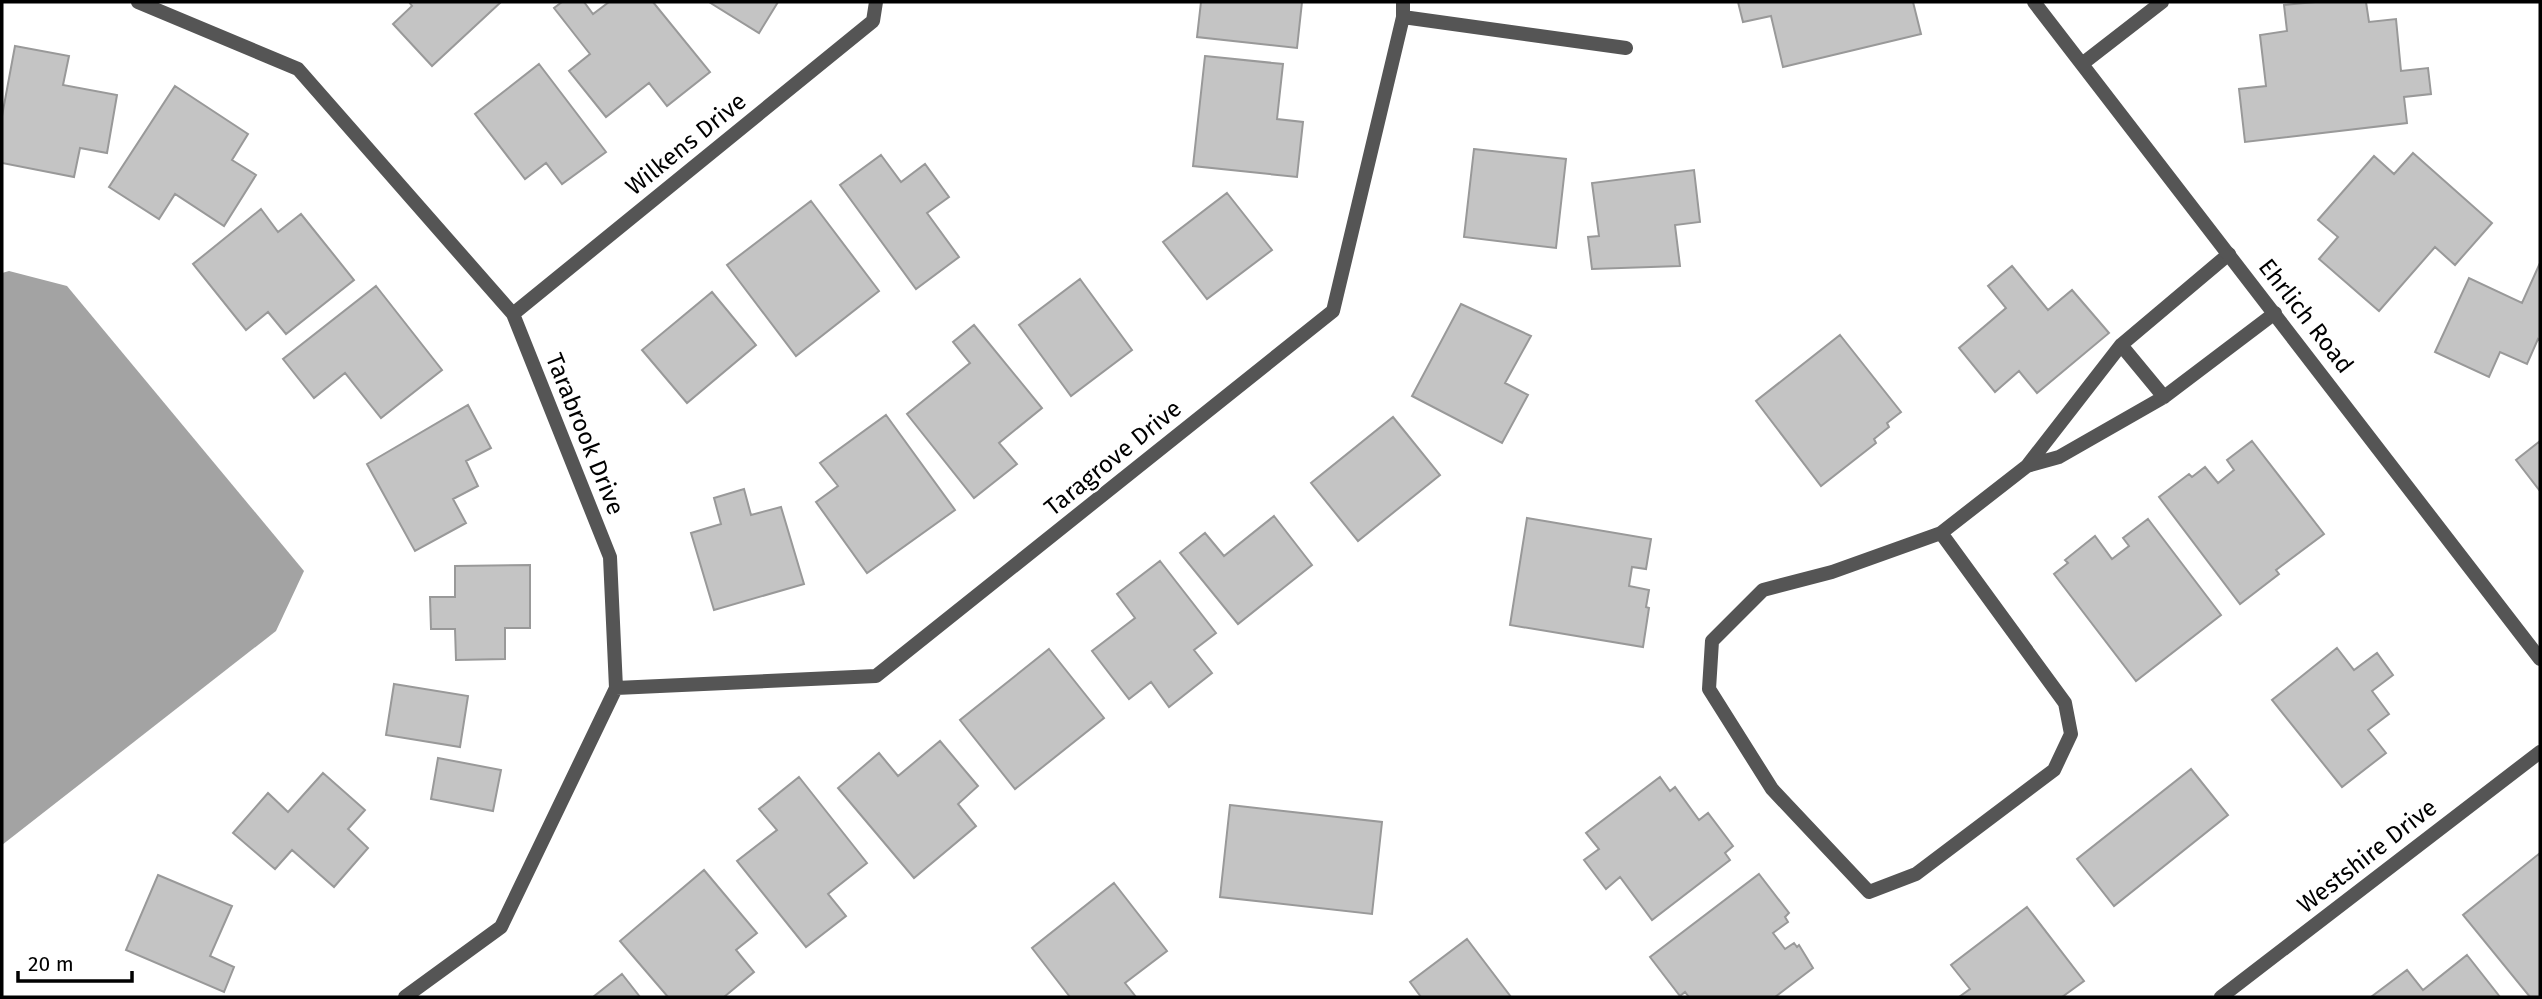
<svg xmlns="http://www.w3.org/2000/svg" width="2542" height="999" viewBox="0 0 2542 999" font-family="'Fira Sans',sans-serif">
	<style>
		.water { fill: #a3a3a3 }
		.building { fill: #c4c4c4; stroke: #999; stroke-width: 2 }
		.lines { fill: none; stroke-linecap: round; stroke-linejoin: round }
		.service { stroke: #555; stroke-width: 14 }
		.minor { stroke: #555; stroke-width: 14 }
		.labels { text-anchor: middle; stroke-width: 5; stroke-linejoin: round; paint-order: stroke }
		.street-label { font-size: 24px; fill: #000; stroke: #fff }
	</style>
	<rect width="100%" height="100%" fill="#fff"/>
	<path class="water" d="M9 271 67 286 304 571 276 631 2 845V273Z"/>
	<path class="building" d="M409 2H501L432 66 393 24 412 6Z
		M562 2H584L593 14 609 2H653L710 72 667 106 649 83 606 117 569 71 590 54 554 8Z
		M709 2H778L759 33Z
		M1201 2H1302L1297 48 1197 37Z
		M1738 2H1913L1921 34 1783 67 1771 16 1743 22Z
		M2315 2H2366L2369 22 2396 19 2401 71 2428 68 2431 94 2404 97 2407 123 2245 142 2239 89 2266 86 2260 35 2287 31 2284 5Z
		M15 46 69 56 63 85 117 95 107 153 80 148 74 177 2 163V116Z
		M1205 56 1283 64 1277 119 1303 122 1297 177 1193 166Z
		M539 64 606 152 562 184 546 163 525 179 475 114Z
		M175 86 248 134 232 160 256 175 224 226 175 194 159 219 109 187Z
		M1474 149 1566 159 1556 248 1464 237Z
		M2413 153 2492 223 2455 265 2435 247 2379 311 2319 259 2338 237 2318 220 2374 156 2394 174Z
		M881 155 901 182 925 164 949 197 927 213 959 257 916 289 840 185Z
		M1694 170 1700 222 1675 225 1680 266 1592 269 1588 237 1599 236 1592 183Z
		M1227 193 1272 250 1207 299 1163 242Z
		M811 201 879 291 796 356 727 265Z
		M261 209 278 232 301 214 354 280 286 334 268 312 246 330 193 264Z
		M2540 263V341L2538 339 2527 364 2500 352 2489 377 2435 352 2469 278 2522 303Z
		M2012 266 2048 310 2072 290 2109 333 2037 393 2019 371 1995 392 1959 348 2006 308 1988 286Z
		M1080 279 1132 350 1071 396 1019 325Z
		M376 286 442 370 381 418 345 373 314 398 283 359Z
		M712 292 756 345 687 403 642 350Z
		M1461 304 1531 336 1505 383 1528 395 1502 443 1412 396Z
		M974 325 1042 408 999 443 1017 464 974 498 907 414 970 363 953 342Z
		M1840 335 1901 412 1887 423 1889 427 1874 439 1876 443 1821 486 1756 401Z
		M468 405 491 448 466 461 478 486 453 499 466 523 415 551 367 464Z
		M886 415 955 510 867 573 816 502 838 486 820 463Z
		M1393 417 1440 475 1358 541 1311 483Z
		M2252 441 2324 534 2276 570 2279 574 2240 604 2159 497 2189 474 2192 477 2205 467 2218 483 2234 470 2227 460Z
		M2540 441V491L2516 460Z
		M744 489 751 515 781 507 804 584 714 610 691 533 721 524 714 498Z
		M1274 516 1312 565 1238 624 1180 553 1205 533 1224 556Z
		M1527 518 1651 539 1646 569 1632 567 1629 586 1649 590 1646 607 1649 608 1643 647 1510 625Z
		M2148 519 2221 615 2136 681 2054 574 2068 563 2065 560 2095 536 2112 559 2129 546 2123 538Z
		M1160 561 1216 633 1194 650 1212 673 1169 707 1151 682 1129 699 1092 651 1135 618 1117 594Z
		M530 565V628H505V659L456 660 455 629H431L430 597H455V566Z
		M2337 648 2354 670 2377 653 2393 675 2372 691 2389 714 2368 730 2386 753 2342 787 2272 700Z
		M1049 649 1104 718 1015 789 960 720Z
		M394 684 468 696 460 747 386 735Z
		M940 741 978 786 958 804 976 826 914 878 838 788 879 753 898 776Z
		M438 758 501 770 493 811 431 799Z
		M2191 769 2228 815 2114 906 2077 859Z
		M323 773 365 810 348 829 368 848 334 887 292 850 275 869 233 833 268 793 288 812Z
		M799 777 867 863 828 894 846 916 806 947 737 861 777 830 759 809Z
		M1660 777 1670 791 1675 787 1699 820 1708 813 1733 846 1725 853 1730 860 1652 920 1620 877 1606 889 1584 860 1599 849 1586 833Z
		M1230 805 1382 822 1372 914 1220 897Z
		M2540 853V997H2530L2463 915Z
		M704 870 757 933 736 950 754 972 724 997H668L620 941Z
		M1759 874 1789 913 1785 917 1788 922 1773 933 1785 949 1794 943 1797 947 1799 945 1813 968 1775 997H1689L1685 992 1680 996 1650 957Z
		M158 875 232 906 210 956 234 967 224 992 126 950Z
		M1114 883 1167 951 1125 983 1136 997H1070L1032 948Z
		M2027 907 2084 981 2062 997H1959L1970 989 1951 965Z
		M1467 939 1511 997H1421L1410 982Z
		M2467 955 2500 997H2371L2407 970 2423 990Z
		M622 974 640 997H593Z"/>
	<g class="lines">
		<path class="service" d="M2229 254 2121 345 2027 466 2059 457 2164 397 2275 313
			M2121 345 2164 397
			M1941 533 2065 703 2071 734 2054 770 1916 874 1869 892 1772 789 1709 689 1712 641 1763 590 1832 572 1941 533 2027 466"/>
		<path class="minor" d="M138 2 298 69 513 314 610 557 616 688 501 927 405 997
			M2034 2 2540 659
			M1403 17 1626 48
			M2082 64 2162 2
			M513 314 873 21 876 2
			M616 688 876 676 1333 311 1403 17V2
			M2221 997 2540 752"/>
	</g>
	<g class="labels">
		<g class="street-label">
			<text transform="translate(686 144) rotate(-39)" y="8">Wilkens Drive</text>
			<text transform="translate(2306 316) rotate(52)" y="8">Ehrlich Road</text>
			<text transform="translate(585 434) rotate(68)" y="8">Tarabrook Drive</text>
			<text transform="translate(1113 458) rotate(-39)" y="8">Taragrove Drive</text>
			<text transform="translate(2367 856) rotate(-38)" y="8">Westshire Drive</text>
		</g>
	</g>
	<rect width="2542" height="999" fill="none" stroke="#000000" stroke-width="7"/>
	<path d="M18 971v10h114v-10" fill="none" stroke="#000000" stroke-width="3.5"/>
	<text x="28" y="971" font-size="21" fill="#000000" stroke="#ffffff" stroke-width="5" paint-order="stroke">20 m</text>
</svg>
